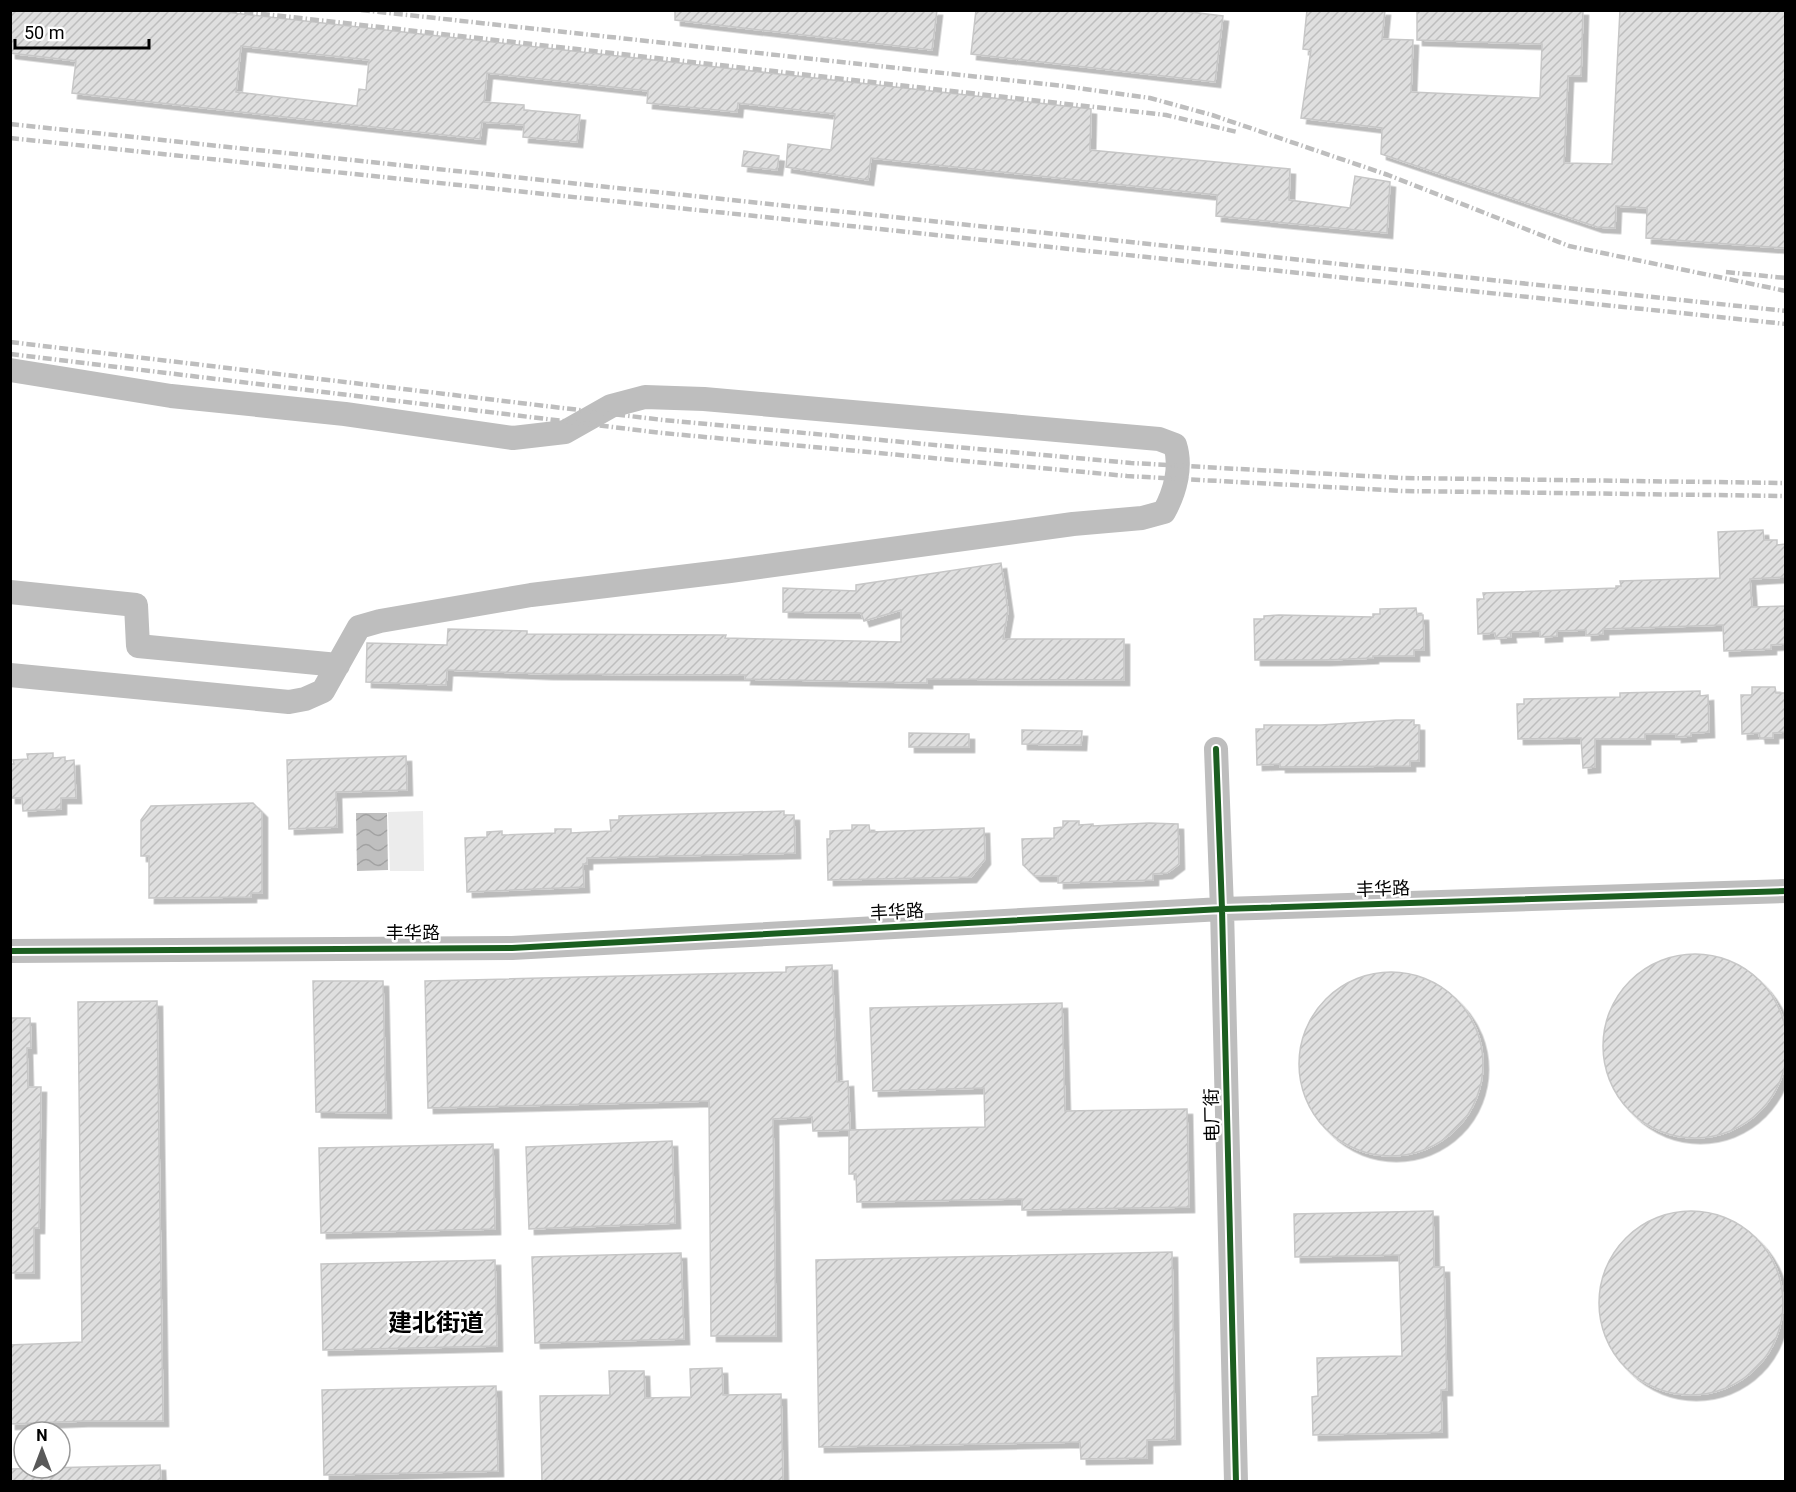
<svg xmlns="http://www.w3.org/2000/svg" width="1796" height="1492" viewBox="0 0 1796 1492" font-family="Roboto,'Noto Sans SC',sans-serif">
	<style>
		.grass { fill: #ececec }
		.water { fill: url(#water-waves) }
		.building { fill: url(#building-hatch); stroke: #c7c7c7; stroke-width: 1.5; fill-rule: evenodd; filter: url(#shadow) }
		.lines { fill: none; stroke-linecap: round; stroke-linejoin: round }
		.minor { stroke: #bebebe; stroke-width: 24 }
		.rail { stroke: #bebebe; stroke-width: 4.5; stroke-dasharray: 9 3 1.5 3; stroke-linecap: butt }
		.cycleway-casing { stroke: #fff; stroke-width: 10 }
		.cycleway { stroke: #1b5e20; stroke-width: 6 }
		.labels { text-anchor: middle; stroke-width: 5; stroke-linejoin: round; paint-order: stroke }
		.street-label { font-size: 18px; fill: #000; stroke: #fff }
		.district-label { font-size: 24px; font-weight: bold; fill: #000; stroke: #fff }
	</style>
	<defs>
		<pattern id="water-waves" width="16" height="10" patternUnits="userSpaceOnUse" patternTransform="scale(1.5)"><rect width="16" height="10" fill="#bfbfbf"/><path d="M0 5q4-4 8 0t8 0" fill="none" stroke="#a2a2a2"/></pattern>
		<pattern id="building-hatch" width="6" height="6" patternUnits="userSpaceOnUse" patternTransform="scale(1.5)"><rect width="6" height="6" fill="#dfdfdf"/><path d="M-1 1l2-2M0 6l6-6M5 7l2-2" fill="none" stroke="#bebebe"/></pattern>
		<filter id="shadow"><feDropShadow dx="5.5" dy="5.5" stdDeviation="0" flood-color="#0004"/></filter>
	</defs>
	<rect width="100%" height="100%" fill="#fff"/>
	<path class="grass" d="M423 811 424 871H390L388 812Z"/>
	<path class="water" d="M356 813H387L388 870 357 871Z"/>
	<path class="building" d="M10 10H207L1091 109 1090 150 1290 169 1289 200 1350 208 1355 176 1390 182 1387 233 1216 216 1217 195 871 158 868 180 786 167 788 144 831 150 835 114 738 103 737 112 647 103 648 91 487 73 484 102 524 105V110L580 115 577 142 523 137 524 125 482 122 480 139 72 93 76 61 10 53ZM241 46 369 60 366 90 359 89 357 106 236 92Z
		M675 10H937L932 50 675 20Z
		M976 10H1174L1223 16 1215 82 971 54Z
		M1307 10H1385L1382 39 1413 40 1411 92 1540 98 1542 44 1417 40V10H1583L1581 76H1568L1564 163 1612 164 1620 10H1785V248L1646 238 1647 208 1616 206 1615 228 1597 227 1381 154 1382 128 1301 118 1311 50 1303 49Z
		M744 151 779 156 777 170 742 166Z
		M1763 530 1764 540H1777V545L1785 544V577L1750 579 1752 607 1785 606V644L1771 645V649L1724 651 1723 625 1603 629V634L1586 635V630L1557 631V636L1540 637V631L1510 632 1511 637 1496 638 1495 633 1478 634 1477 599H1484L1483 593 1616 588V586H1621L1620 581 1720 578 1718 532Z
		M1001 563 1008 611 1003 639H1124V680L927 679V683L745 679 746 675 547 674 447 670 446 685 366 682 367 643 447 645 448 629 527 631V634L726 635 725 638 901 642V610L864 621 861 613 783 612V588L856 591V585Z
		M1416 608 1417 615H1423L1424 650H1414V656H1373V658L1325 660H1255L1254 619H1264V616L1279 615 1373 617V614H1380V609Z
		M1752 687H1775L1776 693H1785V732L1773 733V738H1760L1759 733 1742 734 1741 695H1752Z
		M1700 691V696L1708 695 1709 732 1691 733V736L1676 737V734H1645V739H1595V767L1583 768 1581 738 1518 739 1517 704H1524V699L1620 697V693Z
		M1396 720H1414V725H1419V761H1410V766L1280 767V764L1257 765 1256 729H1264V725H1321Z
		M1022 730 1082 731 1081 745 1022 744Z
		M909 733 969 734V747H909Z
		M53 753V758L65 757V761L74 760 76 798H61V809L23 811 22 798H10V764H14L13 760 28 759 27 754Z
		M406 756 407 790 336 792 337 827 289 829 287 760Z
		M253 803 262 812V893H251V897L149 898V856H141V820L151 806Z
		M784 811V815H794L795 853 587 858V864H583L584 887 467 892 465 838 487 837V832L502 831V835L555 833V829H571V833L611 831 610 820H619V816Z
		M1063 821H1079V825L1093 824V826L1149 823 1178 824 1179 864 1167 873 1153 874V880L1058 883V876H1035L1023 865 1022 839 1054 838V828L1063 827Z
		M852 825H869L870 832 984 828 985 859 971 877 828 880 827 839H830V831L852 830Z
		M1603 1046a92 92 0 1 1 184 0a92 92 0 1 1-184 0Z
		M832 965 837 1082 848 1081 850 1130 985 1127 984 1088 873 1091 870 1008 1062 1003 1065 1111 1187 1109 1189 1207 1022 1210V1199L857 1202 856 1174H849V1130L813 1131 812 1117 773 1119 776 1336H711L709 1101 428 1108 425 981 786 972V967Z
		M1299 1064a92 92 0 1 1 184 0a92 92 0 1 1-184 0Z
		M313 981H383L386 1113 316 1112Z
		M157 1001 163 1421H83L10 1424V1345L82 1342 78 1002Z
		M10 1018H30L31 1048H27L28 1087H41L39 1228H34V1273H10Z
		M672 1141 675 1223 529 1229 526 1147Z
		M493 1144 495 1229 321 1233 319 1148Z
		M1433 1211 1434 1267H1444L1447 1390H1441L1442 1432 1313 1435 1312 1397 1318 1396 1317 1358 1402 1356 1399 1255 1295 1257 1294 1214Z
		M1599 1303a92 92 0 1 1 184 0a92 92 0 1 1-184 0Z
		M1172 1252 1175 1439 1147 1440V1458L1081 1459 1080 1442 819 1447 816 1260Z
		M681 1253 684 1339 535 1343 532 1257Z
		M495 1260 497 1346 323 1350 321 1264Z
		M722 1368 723 1395 781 1394 783 1482H542L540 1396 610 1395 609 1371H644L645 1398 691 1397 690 1369Z
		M496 1386 498 1471 324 1475 322 1390Z
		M160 1465 161 1482H10V1469Z"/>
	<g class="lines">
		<path class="minor" d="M10 370 171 396 345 414 513 438 565 432 611 406 645 397 704 399 1159 439 1175 445C1182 467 1175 492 1164 512L1142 518 1073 524 730 571 531 595 380 621 359 627 323 691 305 699 289 702 10 675
			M10 592 136 605 138 646 338 665
			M1216 749 1222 909 1236 1482
			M10 951 512 948 1222 909 1786 891"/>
		<path class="rail" d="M228 10 1166 115 1237 132
			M361 10 1063 86 1150 98 1212 115 1388 175 1569 246 1786 291
			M10 124 1786 311
			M10 138 1786 324
			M1726 272 1786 278
			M10 342 663 420 1131 463 1403 478 1786 483
			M10 354 662 433 1127 476 1403 491 1786 496"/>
		<defs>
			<path id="cycleway" d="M1216 749 1222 909 1236 1482
				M10 951 512 948 1222 909 1786 891"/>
		</defs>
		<use href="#cycleway" class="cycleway-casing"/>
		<use href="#cycleway" class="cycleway"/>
	</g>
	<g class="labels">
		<g class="street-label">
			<text transform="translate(1383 889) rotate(-2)" y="6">丰华路</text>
			<text transform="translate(897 912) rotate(-3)" y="6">丰华路</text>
			<text x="413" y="939">丰华路</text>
			<text transform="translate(1212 1115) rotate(-91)" y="6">电厂街</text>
		</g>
		<g class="district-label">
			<text x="436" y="1331">建北街道</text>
		</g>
	</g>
	<rect width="1796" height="1492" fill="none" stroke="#000000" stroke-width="24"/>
	<g transform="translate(42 1450)"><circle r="28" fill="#ffffff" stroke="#999999" stroke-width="1.5"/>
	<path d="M0-4.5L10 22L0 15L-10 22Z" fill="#595959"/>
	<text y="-9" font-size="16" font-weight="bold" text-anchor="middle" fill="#000000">N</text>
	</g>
	<path d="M15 39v9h134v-9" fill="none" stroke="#000000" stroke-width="3"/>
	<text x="24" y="39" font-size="18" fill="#000000" stroke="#ffffff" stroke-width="4.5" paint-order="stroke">50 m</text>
</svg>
